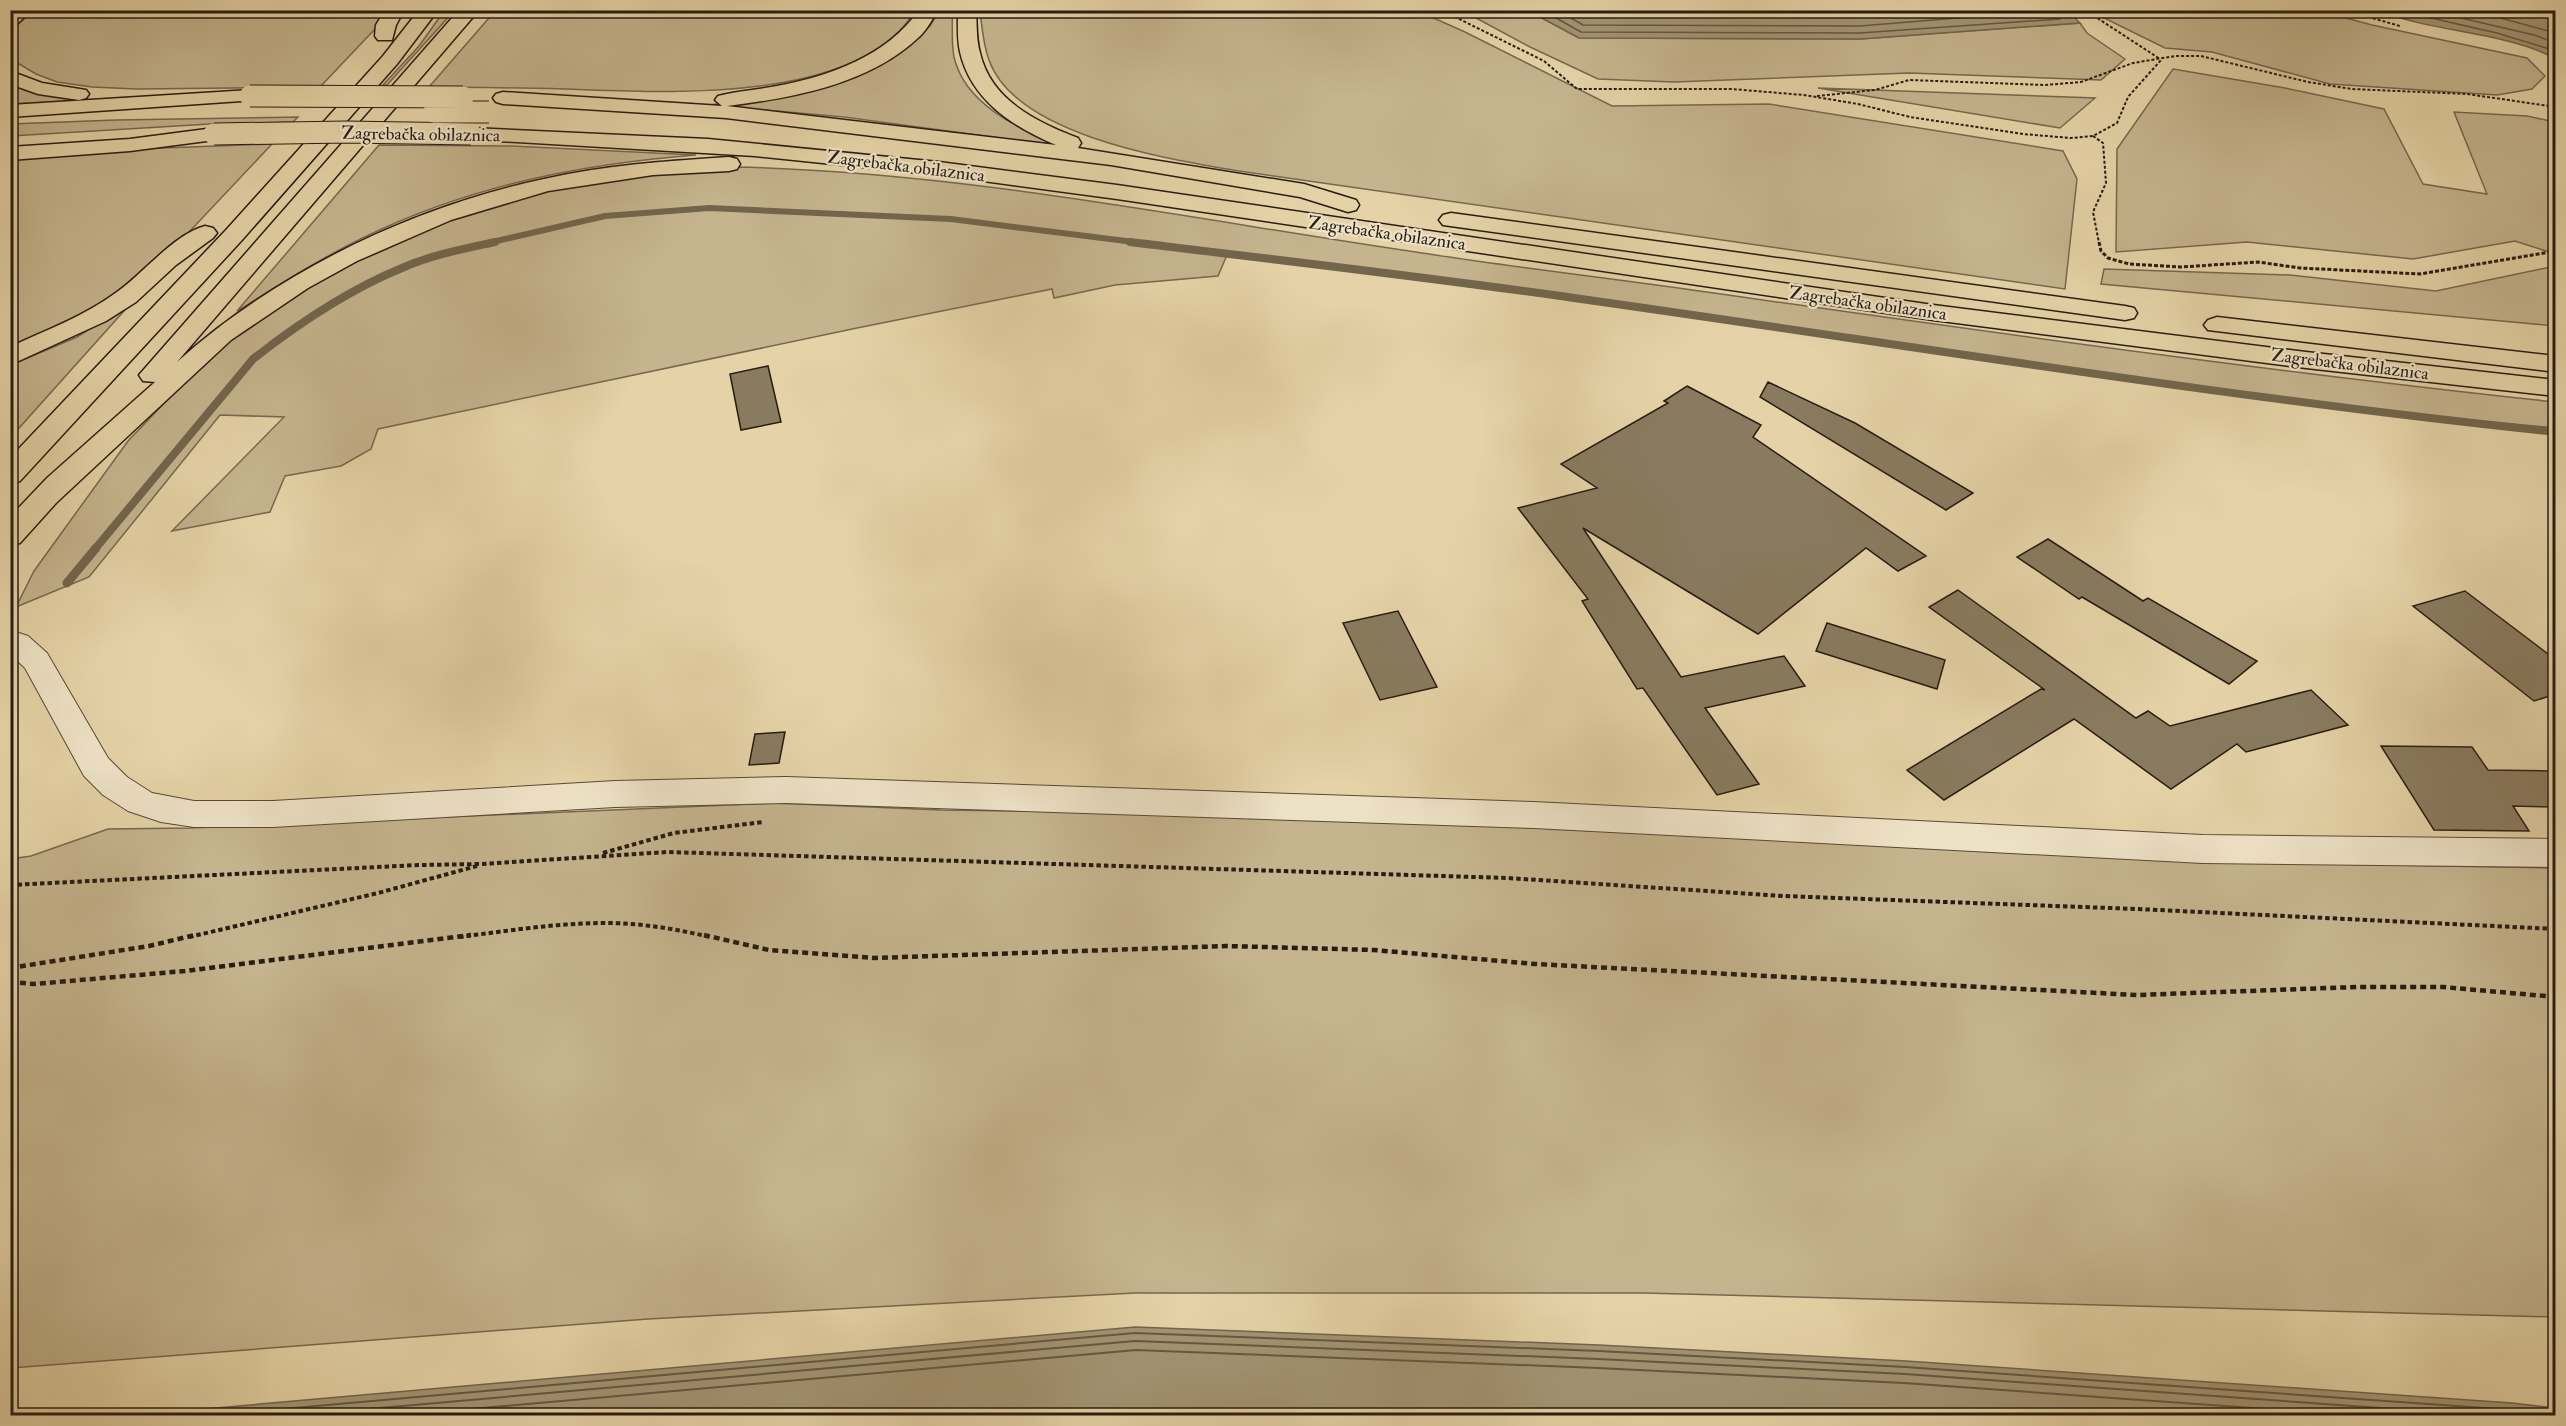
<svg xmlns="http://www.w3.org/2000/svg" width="2566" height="1426" viewBox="0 0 2566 1426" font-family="'IM FELL Double Pica',serif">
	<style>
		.green { fill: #c5b48e; stroke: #766850; stroke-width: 1.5 }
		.water { fill: #a49574; stroke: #72654c; stroke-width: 1.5 }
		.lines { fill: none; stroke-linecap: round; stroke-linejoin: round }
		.shore-far1 { stroke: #655842; stroke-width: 1.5 }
		.shore { stroke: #655842; stroke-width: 2 }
		.stream-far2 { stroke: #72654c; stroke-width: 6 }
		.stream-far1 { stroke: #72654c; stroke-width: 8 }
		.stream { stroke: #72654c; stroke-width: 9 }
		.building { fill: #897b5f; stroke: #261c11; stroke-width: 1.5 }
		.minor-casing { stroke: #564a36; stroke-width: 2 }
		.highway-casing { stroke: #261c11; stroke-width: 3 }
		.path-far3 { stroke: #261c11; stroke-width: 2; stroke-dasharray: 3 2; stroke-linecap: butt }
		.path-far2 { stroke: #261c11; stroke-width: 3; stroke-dasharray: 4 2; stroke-linecap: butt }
		.path-far1 { stroke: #261c11; stroke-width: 4; stroke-dasharray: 4.5 3; stroke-linecap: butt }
		.path { stroke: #261c11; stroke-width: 4.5; stroke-dasharray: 6 4; stroke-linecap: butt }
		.minor { fill: #eee2c6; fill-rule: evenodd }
		.highway { fill: #e5d3a7; fill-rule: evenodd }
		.highway-bridge-casing { stroke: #261c11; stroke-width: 23; stroke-linecap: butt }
		.highway-bridge { stroke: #e5d3a7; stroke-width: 21 }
		.labels { text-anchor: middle; stroke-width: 4.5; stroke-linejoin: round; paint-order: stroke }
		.far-street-label { font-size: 18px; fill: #261c11; stroke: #eee2c6 }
	</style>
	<rect width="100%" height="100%" fill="#e5d3a7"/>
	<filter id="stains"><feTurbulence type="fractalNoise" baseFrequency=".00333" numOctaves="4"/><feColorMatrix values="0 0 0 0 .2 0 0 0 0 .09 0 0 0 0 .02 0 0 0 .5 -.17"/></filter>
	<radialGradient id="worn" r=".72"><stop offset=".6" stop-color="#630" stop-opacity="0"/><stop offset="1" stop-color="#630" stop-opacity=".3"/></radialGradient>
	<path class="green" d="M33 11H387L374 30 320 87 136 89 92 87 57 82 36 74 14 61 11 54 10 32Z
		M444 11H454L387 85H383L419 46Z
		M495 11H915C857 106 661 92 565 89 520 88 474 87 429 87Z
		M939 11H952C953 25 951 42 954 57 965 105 1019 128 1059 146L844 117 708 105 738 102 891 58 913 42 930 26Z
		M980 11H1418L1465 32 1612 106 1769 104 2063 151 2077 179 2065 289 1239 171C1169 159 1016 136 989 60 983 44 982 27 980 11Z
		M1463 11H1529L1579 38 1860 39 2080 23 2087 33 2125 59 2101 80 1909 73 1674 82 1598 79 1530 47Z
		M2101 11H2320L2372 25 2527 58 2545 76 2532 89 2497 95 2330 84 2212 52 2165 48 2098 15Z
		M2173 69 2285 88 2384 109 2423 184 2487 194 2454 112 2527 116 2555 122V254L2515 241 2413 259 2247 242 2116 252 2117 149Z
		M11 85 44 94 91 100 11 104Z
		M1818 88 2095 98 2060 128Z
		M298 117 293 122 210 124 11 136 10 124 116 120Z
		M272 144 173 249 95 309 11 351 10 159 135 149Z
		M379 145 512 146 696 155C583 164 474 185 371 234 324 256 281 284 237 311Z
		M736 167C966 172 1195 220 1422 253 1519 268 1617 279 1714 293 1994 333 2274 372 2555 402V428L2364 410 1733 321 1227 255 1218 276 1115 285 1054 298 1052 289 857 328 378 429 371 449 341 466 285 476 270 512 172 531 284 417 220 415 89 577 16 607 34 571 128 441 174 393 236 336 306 288 355 260 448 219 547 190 651 173Z
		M2555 266V326L2101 284 2104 269 2290 275 2436 291Z
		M132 302 11 437V365L77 337Z
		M776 803 940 810 1262 814 2208 862 2555 868V1317L1643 1293H1135L648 1319 11 1368V859L31 856 108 829 190 828Z"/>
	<path class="water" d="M2068 11 2080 23 1860 39 1579 38 1529 11Z
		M2380 11H2555V58C2501 31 2436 33 2380 11Z
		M1135 1327 1599 1345 1906 1361 2512 1403 2555 1408V1415H136Z"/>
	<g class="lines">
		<path class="shore-far1" d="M1542 10 1581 32 1860 33 2060 19 2062 10
			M1557 10 1583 25 1860 26 2054 10
			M1576 10 1586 16 1860 17 1944 10
			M2396 10 2497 33 2556 51
			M2427 10 2534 35 2556 43
			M2471 10 2556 33"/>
		<path class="shore" d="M204 1416 1135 1333 1599 1351 1905 1367 2556 1413
			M289 1416 1135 1341 1598 1359 1905 1374 2493 1416
			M392 1416 1136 1350 1598 1368 1904 1383 2365 1416"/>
		<path class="stream-far2" d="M488 243 605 216 709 208 951 219 1142 243"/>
		<path class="stream-far1" d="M1130 242C1278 260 1427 277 1574 298 1901 344 2228 398 2556 432
			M95 549 253 359C299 323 348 290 402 268 431 255 463 249 495 242"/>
		<path class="stream" d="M67 583 96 548"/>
	</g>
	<path class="building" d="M768 366 781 422 741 430 730 374Z
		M1768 382 1855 423 1973 493 1946 510 1760 397Z
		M1687 386 1761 425 1753 437 1926 556 1898 571 1866 548 1758 634 1583 528 1681 677 1784 656 1805 686 1705 708 1759 784 1717 795 1643 688 1637 689 1582 601 1588 599 1518 508 1597 488 1561 464 1668 403 1664 401Z
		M2048 539 2143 601 2148 598 2257 661 2229 684 2082 597 2079 599 2017 557Z
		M1958 590 2136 718 2148 711 2170 726 2311 690 2348 725 2246 752 2237 744 2171 789 2074 719 1944 800 1907 770 2041 689 2045 690 1929 607Z
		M2465 591 2556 660V694L2534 701 2413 606Z
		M1398 611 1437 687 1380 700 1343 623Z
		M1827 623 1945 660 1937 689 1816 651Z
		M785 732 779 763 749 765 755 734Z
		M2381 746 2472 747 2488 770 2556 771V807L2513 806 2529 831 2434 830Z"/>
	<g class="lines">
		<defs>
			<path id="minor" d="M10 630 28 636 47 653 108 758 127 777 152 793 194 801H273L615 781 786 777 1534 802 2203 835 2556 839V867L2203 863 1534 828 786 803 615 807 273 827H194L161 822 128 811 103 795 84 776 25 668 10 654Z"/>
			<path id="highway" d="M10 10H31L17 24 10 26Z
				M385 10H404L396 25 392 40H378L375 36 376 25Z
				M419 10H438L397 64 242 240 20 481 10 484V458L226 230 383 56Z
				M459 10H479L177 362C277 272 412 207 544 179 605 165 667 161 729 157L737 159 740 164 737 169 729 171 653 175 548 191 451 220 357 261 308 288 231 340 56 503 20 543 10 545V517L47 478 155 382 143 381 139 375Z
				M919 10H938C932 19 927 30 919 37 870 84 793 98 727 106L1056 145C1013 127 971 100 960 52 957 39 958 24 958 10H976C977 24 976 39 980 53 991 100 1036 122 1078 138L1081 143 1078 148 1304 184 1356 200 1359 205 1356 210 1348 212 1300 197 1111 165 726 118 503 104 496 102 493 98 496 94 503 92 722 106 715 100 718 96C737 91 757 90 777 86 830 76 887 56 919 10Z
				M10 71 42 83 86 90 89 94 86 98 79 100 38 94 10 84Z
				M250 90 257 92 260 96 257 100 10 117V105Z
				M214 128 222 129 225 134 222 139 130 151 10 160V147L130 139Z
				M471 128 708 139 939 162 1117 185 1933 305 2306 352 2556 380V396L2306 368 1933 320 1117 199 939 175 755 156 463 139 460 134 463 129Z
				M1451 213 2125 306 2134 308 2137 313 2134 318 2125 320 1443 225 1439 220 1443 215Z
				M205 226 213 228 217 233 213 238 176 265 136 302 106 321 10 365V347C46 330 85 316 117 292 143 274 174 234 205 226Z
				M2217 317 2556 356V372L2208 330 2204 325 2208 320Z"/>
		</defs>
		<use href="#minor" class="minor-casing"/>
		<use href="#highway" class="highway-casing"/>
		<path class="path-far3" d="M1441 10 1544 61 1577 89H1732L1804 95 1858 104 1910 117 2023 134 2071 138 2093 136 2117 123 2128 97 2161 60
			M2085 10 2160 59
			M2344 10 2400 26
			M1817 96 1875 90 1909 80 2045 85 2081 82 2133 63 2175 56H2201L2308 82 2352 89 2467 94 2556 107
			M2093 136 2103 143 2106 183 2093 212 2099 243"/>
		<path class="path-far2" d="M2099 242 2101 251 2108 258 2129 264 2181 267 2258 262 2300 268 2420 274 2556 251"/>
		<path class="path-far1" d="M603 853 674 833 763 822
			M10 885 419 865 481 864 668 852 1507 878 1783 896 2137 909 2556 929
			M189 937 378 893 477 866
			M459 937C507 931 556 923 605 923 641 923 676 929 710 937"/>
		<path class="path" d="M704 935 769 950 874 958 1227 946 1374 950 1535 964 2137 995 2357 987H2443L2556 997
			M10 968 149 946 195 935
			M10 982 34 984 185 971 471 935"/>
		<use href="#minor" class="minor"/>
		<use href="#highway" class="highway"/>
		<defs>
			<path id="highway-bridge" d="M250 96 463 97
				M434 112H489
				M214 134 346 132 471 134"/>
		</defs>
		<use href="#highway-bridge" class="highway-bridge-casing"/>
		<use href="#highway-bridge" class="highway-bridge"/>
	</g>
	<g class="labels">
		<g class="far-street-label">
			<text transform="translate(421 134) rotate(1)" y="6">Zagrebačka obilaznica</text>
			<text transform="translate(906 166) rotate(7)" y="6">Zagrebačka obilaznica</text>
			<text transform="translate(1387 233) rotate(8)" y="6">Zagrebačka obilaznica</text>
			<text transform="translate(1868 303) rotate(8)" y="6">Zagrebačka obilaznica</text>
			<text transform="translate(2350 364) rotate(7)" y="6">Zagrebačka obilaznica</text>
		</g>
	</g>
	<rect width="2566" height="1426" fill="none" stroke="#e5d3a7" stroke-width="36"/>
	<rect x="12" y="12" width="2542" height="1402" fill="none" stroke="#261c11" stroke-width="3"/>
	<rect x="18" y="18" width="2530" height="1390" fill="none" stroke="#261c11" stroke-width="1.5"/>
	<rect width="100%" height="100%" filter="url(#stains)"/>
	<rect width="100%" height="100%" fill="url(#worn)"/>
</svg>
